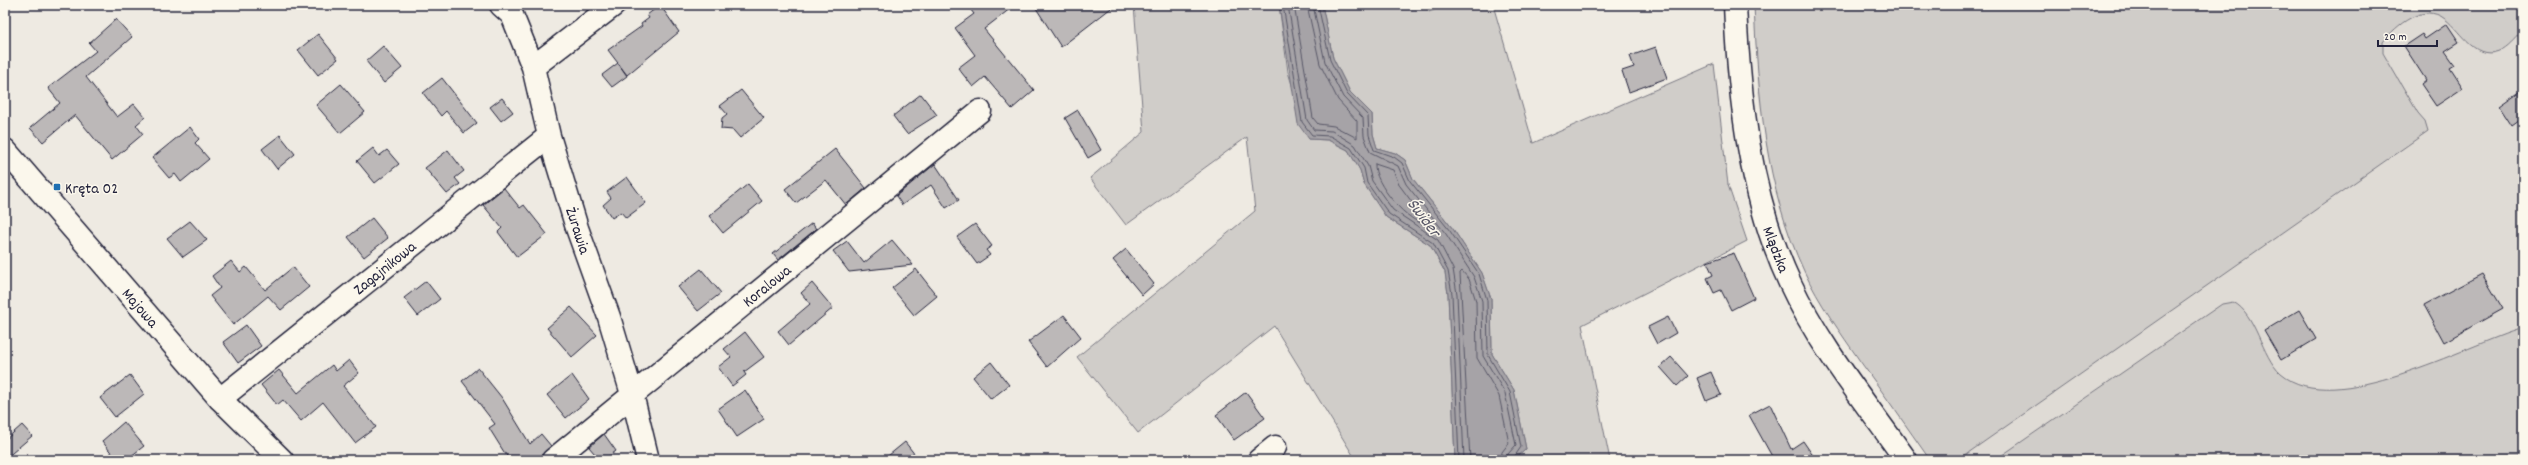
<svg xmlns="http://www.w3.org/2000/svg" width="2528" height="465" viewBox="0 0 2528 465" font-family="Dekko,sans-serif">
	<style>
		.built { fill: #dfdbd5 }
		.green { fill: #d0cdc9; stroke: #797882 }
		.water { fill: #a6a3a7; stroke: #716f7c }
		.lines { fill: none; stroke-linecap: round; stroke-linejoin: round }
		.shore { stroke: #575666; stroke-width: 1 }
		.building { fill: #bcb8b8; stroke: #22223b }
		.street-casing { stroke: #22223b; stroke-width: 25 }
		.secondary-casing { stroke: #22223b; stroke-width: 25 }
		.street { stroke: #fbf7ec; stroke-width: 22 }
		.secondary { stroke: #fbf7ec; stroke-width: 22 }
		.poi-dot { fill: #1f6fb2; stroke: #fbf7ec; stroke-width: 1.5 }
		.labels { text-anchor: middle; stroke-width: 3; stroke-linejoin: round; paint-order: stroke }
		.poi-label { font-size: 16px; fill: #22223b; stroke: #fbf7ec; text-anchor: start }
		.street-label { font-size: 16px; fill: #22223b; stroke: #fbf7ec }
		.water-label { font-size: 17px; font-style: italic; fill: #575666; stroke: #fbf7ec }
	</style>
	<rect width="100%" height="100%" fill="#eeeae2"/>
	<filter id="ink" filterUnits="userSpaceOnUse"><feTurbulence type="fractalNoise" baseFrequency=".025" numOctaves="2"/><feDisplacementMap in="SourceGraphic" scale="8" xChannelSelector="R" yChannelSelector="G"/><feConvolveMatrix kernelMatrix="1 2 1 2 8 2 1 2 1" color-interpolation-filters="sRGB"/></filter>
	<g filter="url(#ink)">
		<path class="built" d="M1754 5H2523V460H1930L1828 315 1804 271 1783 217 1767 150 1758 91Z"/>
		<path class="green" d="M1134 5H1279L1288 72 1309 139 1328 140 1348 150 1360 170 1364 184 1386 217 1430 245 1445 272 1448 294 1455 460H1356L1274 326 1138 433 1077 357 1255 211 1247 137 1126 225 1090 178 1144 132Z
			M1322 5H1429V12L1447 5H1493L1533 143 1714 64 1728 185 1747 241 1582 325 1610 460H1514L1526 449 1514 390 1492 354 1491 299 1482 273 1453 229 1413 179 1405 160 1395 153 1377 148 1373 134 1372 114 1350 92 1333 58Z
			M1754 5H2523V30C2517 36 2510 45 2503 49 2476 64 2462 32 2445 19 2424 2 2396 25 2383 42V53L2418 113 2425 121 2428 131 1958 460H1930C1907 427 1884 394 1860 361 1840 332 1819 303 1804 271 1765 187 1758 96 1754 5Z
			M2233 302C2256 313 2261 356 2281 374 2334 419 2465 345 2523 328V460H1995L2222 304Z"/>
		<path class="water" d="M1279 5H1322L1333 58 1350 92 1372 114 1373 134 1377 148 1395 153 1405 160 1413 179 1453 229 1482 273 1491 299 1492 354 1514 390 1526 449 1514 460H1455L1448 294 1445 272 1430 245 1386 217 1364 184 1360 170 1348 150 1328 140 1309 139 1298 124Z"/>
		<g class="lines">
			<path class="shore" d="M1283 5 1302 122 1312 135 1330 136 1351 148 1364 168 1367 183 1389 214 1433 243 1448 271 1452 294 1459 460
				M1288 5 1307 120 1314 130 1332 131 1355 145 1368 166 1372 181 1393 210 1438 240 1453 269 1457 294 1464 460
				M1294 5 1313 118 1318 124 1334 126 1357 138V121L1338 100 1320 64 1307 5
				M1313 5 1325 62 1343 97 1363 118 1364 136 1370 152 1398 166 1406 184 1446 234 1474 277 1482 301 1483 356 1505 393 1516 445 1508 454 1507 460
				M1318 5 1330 60 1347 94 1368 116 1369 135 1374 150 1394 157 1402 163 1410 181 1450 231 1479 274 1487 300 1488 355 1510 392 1521 447 1512 460
				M1375 164 1393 170 1400 186 1429 225C1409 225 1373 183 1375 164Z
				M1470 460 1460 273 1462 271 1469 279 1476 301 1477 358 1499 396 1509 443 1502 452 1501 460"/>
		</g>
		<path class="building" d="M660 5 679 32 627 75 608 50 642 26 641 24 649 18 647 15Z
			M967 5H1015L984 29 1034 90 1012 109 985 77 973 87 958 68 975 55 955 28 974 14Z
			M1034 5H1115L1061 47Z
			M116 19 132 37 86 77 117 117 134 104 145 117 136 125 143 134 112 160 75 115 43 142 30 128 60 103 48 88 96 51 89 43Z
			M2447 24 2459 42 2445 51 2455 65 2450 68 2463 88 2436 106 2421 84 2426 80 2404 46 2422 34 2425 39Z
			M318 34 338 59 318 75 298 50Z
			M383 46 402 68 384 83 366 61Z
			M1656 47 1667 78 1629 92 1622 71 1634 67 1630 56Z
			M618 63 627 76 612 87 602 75Z
			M442 78 477 123 464 133 446 111 441 116 423 93Z
			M341 84 365 112 340 133 316 105Z
			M2523 89V118L2512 126 2499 106Z
			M741 90 764 118 740 138 733 130 721 129 722 118 727 114 720 106Z
			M921 94 937 115 907 134 893 116Z
			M502 98 513 112 501 121 490 107Z
			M1078 110 1101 150 1088 158 1065 118Z
			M190 127 199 139 195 143 209 159 181 182 175 174 169 178 152 158Z
			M280 135 295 154 277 169 262 149Z
			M373 148 379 156 387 150 399 164 375 183 357 161Z
			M835 149 866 188 846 205 826 180 796 203 785 189Z
			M448 150 464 171 455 178 460 184 447 194 425 168Z
			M935 164 959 200 946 208 931 185 902 205 896 196Z
			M627 177 646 203 626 218 621 212 612 218 603 205 611 198 607 192Z
			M748 184 762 201 723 233 709 216Z
			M504 188 520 208 524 205 547 234 517 257 498 232 502 228 483 205Z
			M372 218 388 238 364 257 348 237Z
			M190 221 207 240 183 257 167 238Z
			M812 223 816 229 778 260 773 254Z
			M975 224 992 246 986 250 990 255 977 264 957 237Z
			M892 240 913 265 849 272 833 251 847 241 864 263Z
			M1126 249 1154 284 1142 295 1113 260Z
			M1734 253 1754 298 1731 310 1721 290 1714 293 1707 278 1713 275 1707 262Z
			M231 261 240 272 246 267 265 290 293 267 309 287 281 310 268 296 233 325 210 296 220 288 212 276Z
			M701 269 721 293 698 311 678 287Z
			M916 269 937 296 914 315 892 288Z
			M2482 274 2503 309 2444 342 2424 305Z
			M426 281 440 299 418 316 404 298Z
			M812 283 833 308 789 345 778 331 810 304 801 293Z
			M571 307 597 335 572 357 547 328Z
			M2299 310 2316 339 2281 360 2264 331Z
			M1064 315 1081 337 1047 367 1028 342Z
			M1668 317 1676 333 1657 344 1648 327Z
			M246 325 261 346 238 363 223 342Z
			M745 332 764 357 744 372 746 375 732 386 718 367 731 357 724 349Z
			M1671 357 1688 376 1677 386 1660 367Z
			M349 360 359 373 343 386 376 427 355 443 323 402 301 421 283 400 277 405 261 385 279 370 298 393 332 365 336 371Z
			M991 362 1009 385 991 399 973 377Z
			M478 368 502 398 530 444 541 434 551 446 542 455 541 460H510L504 452 489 428 495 424 462 381Z
			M1711 372 1721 395 1706 401 1697 378Z
			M130 375 144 394 115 417 100 398Z
			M572 375 589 399 566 418 547 395Z
			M745 390 764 419 737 437 718 409Z
			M1246 392 1265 418 1234 440 1216 415Z
			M1770 404 1791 449 1803 441 1816 460H1774L1749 415Z
			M124 422 144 446 126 460H117L102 441Z
			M22 425 32 436 5 459V440Z
			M604 434 616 451 604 460H600L589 447Z
			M905 442 919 460H883Z"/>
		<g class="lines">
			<defs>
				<path id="street" d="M501 5 512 15 533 67 549 136 577 228 609 317 632 394 648 460
					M533 67 614 5
					M220 399 549 136
					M553 460 980 111
					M1259 460 1275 447"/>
				<path id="secondary" d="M1735 5C1739 98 1750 198 1790 283 1819 346 1866 403 1906 460
					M5 150 220 399 282 460"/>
			</defs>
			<use href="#street" class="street-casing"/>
			<use href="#secondary" class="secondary-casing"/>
			<use href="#street" class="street"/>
			<use href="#secondary" class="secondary"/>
		</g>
	</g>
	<rect class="poi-dot" x="53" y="183" width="8" height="8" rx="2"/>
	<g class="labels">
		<g class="poi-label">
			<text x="65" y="193">Kręta 02</text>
		</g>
		<g class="street-label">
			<text transform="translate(579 230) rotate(72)" y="6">Żurawia</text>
			<text transform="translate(1777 249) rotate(69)" y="6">Mlądzka</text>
			<text transform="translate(384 267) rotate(-39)" y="6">Zagajnikowa</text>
			<text transform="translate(766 285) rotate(-39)" y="6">Koralowa</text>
			<text transform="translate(141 307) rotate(49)" y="6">Majowa</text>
		</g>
		<g class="water-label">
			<text transform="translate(1425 217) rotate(53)" y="6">Świder</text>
		</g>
	</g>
	<rect width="2528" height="465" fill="none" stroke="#fbf7ec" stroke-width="20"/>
	<rect x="10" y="10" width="2508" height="445" fill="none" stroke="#22223b" stroke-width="1.5" filter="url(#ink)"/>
	<path d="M2378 40v6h59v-6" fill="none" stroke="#22223b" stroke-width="2"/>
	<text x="2384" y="40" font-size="12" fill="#22223b" stroke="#fbf7ec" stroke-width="3" paint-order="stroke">20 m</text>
</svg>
